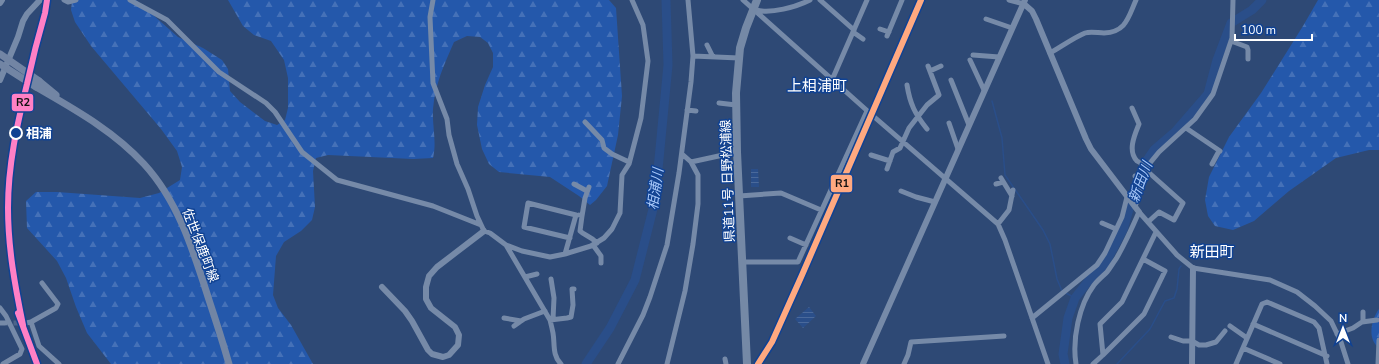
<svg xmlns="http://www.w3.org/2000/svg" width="1379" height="364" viewBox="0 0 1379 364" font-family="'Nunito Sans','Noto Sans JP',sans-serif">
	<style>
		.forest { fill: url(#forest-firs) }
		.water { fill: url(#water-rules) }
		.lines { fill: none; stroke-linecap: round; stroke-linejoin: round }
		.stream { stroke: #2a4e89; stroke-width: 1.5 }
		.river { stroke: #2a4e89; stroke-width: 9 }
		.minor-tunnel { stroke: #4d648a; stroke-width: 5; stroke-dasharray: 5 2.5; stroke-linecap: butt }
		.minor { stroke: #768aa8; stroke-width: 5 }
		.tertiary { stroke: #768aa8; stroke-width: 6 }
		.secondary { stroke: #7285a4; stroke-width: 7 }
		.primary { stroke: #7589a6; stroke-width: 8 }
		.secondary-bridge { stroke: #7285a4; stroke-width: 7 }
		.rail-1-casing { stroke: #104293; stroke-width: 9 }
		.rail-2-casing { stroke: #104293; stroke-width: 9 }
		.rail-1 { stroke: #ffa980; stroke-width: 6 }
		.rail-2 { stroke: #ff80c5; stroke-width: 6 }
		.stop-dot { fill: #104293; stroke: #fff; stroke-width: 2 }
		.labels { text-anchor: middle; stroke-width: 3; stroke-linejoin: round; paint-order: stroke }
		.stop-label { font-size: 13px; font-weight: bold; fill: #fff; stroke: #104293; text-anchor: start }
		.street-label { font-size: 13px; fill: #fff; stroke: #104293 }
		.water-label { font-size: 14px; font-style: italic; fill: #a9c9fa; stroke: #104293 }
		.quarter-label { font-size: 15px; fill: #fff; stroke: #104293 }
		.line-badge { stroke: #104293; stroke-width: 1.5 }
		.pale-badge-label { font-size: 11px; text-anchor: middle; font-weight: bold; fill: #111 }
	</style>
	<defs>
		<pattern id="forest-firs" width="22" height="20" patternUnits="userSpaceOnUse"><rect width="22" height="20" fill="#2458ab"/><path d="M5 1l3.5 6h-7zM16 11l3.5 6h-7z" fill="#4571b8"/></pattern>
		<pattern id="water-rules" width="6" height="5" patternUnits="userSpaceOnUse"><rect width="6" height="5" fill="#2a4e89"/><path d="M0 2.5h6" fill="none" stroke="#4a699b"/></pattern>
	</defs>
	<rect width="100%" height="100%" fill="#2e4975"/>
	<path class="forest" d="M74 0H136L178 37 203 48 222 60 228 69 230 91 240 102 265 121 277 125 285 120 288 108V78L284 60 271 41 254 35 243 26 228 0H609L616 8 622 96 618 135 607 186 596 200 590 205 579 196 550 177 499 172 489 164 482 149 477 125 478 107 485 85 493 67V53L488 43 480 37 467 36 454 42C444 65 435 84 433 109 432 126 437 142 433 158L413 159 328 155 316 158 313 171 315 207 312 220 301 231 284 242 276 256 273 295 278 308 291 325 313 364H111L87 333 76 307 66 278 57 261 27 228 26 201 36 192H57L140 198 159 193 180 180 182 167 177 151 161 129 91 46 75 22 71 10 72 1Z
		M1318 0H1379V150H1369L1336 158 1289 191 1254 221 1233 230 1215 226 1208 216 1205 200 1209 177 1229 137 1261 93 1303 26Z
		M1379 309V348C1367 339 1371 320 1379 309Z"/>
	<path class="water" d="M751 169H758L759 187H751Z
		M809 307 816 316 803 328 795 319Z"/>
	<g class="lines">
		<path class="stream" d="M992 101 1002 138 1005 175 1043 230 1050 244 1057 279 1062 291
			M1066 293 1075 298
			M1117 364 1150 329 1165 301 1174 298 1177 289 1179 269 1181 266"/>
		<path class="river" d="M586 364 610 328 635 280 655 201 668 65 666 0
			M1065 364 1063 354 1068 318 1075 298 1090 279 1105 264 1123 230 1137 181 1145 163 1154 150 1175 132 1208 94 1217 60 1231 23 1252 10 1262 0"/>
		<path class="minor-tunnel" d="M6 323H26"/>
		<path class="minor" d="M64 0 68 2 76 0
			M130 0 167 20 219 72 266 103 275 112 302 152 337 180 433 206 481 225
			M433 0 430 17 433 83 447 119 449 135 457 164 468 189 477 216 484 231 490 233 506 245 522 251 550 257 565 254 591 246 604 238 612 229 620 213 622 175 629 164 641 118 648 61 643 25 632 0
			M743 0 872 115 998 224 1005 240 1048 364
			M820 0 854 30
			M1009 0 1024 4
			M756 10C771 14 796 7 810 0
			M986 19 1012 28
			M880 29 889 32
			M853 32 863 39
			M887 36 902 0
			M1231 41 1247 47 1248 50V59
			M707 45 713 57
			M1050 53C1061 47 1073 38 1085 33 1091 31 1098 33 1104 33 1126 32 1128 18 1136 0
			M973 55 999 57
			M693 56 739 58
			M970 60 984 90
			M930 71 941 66
			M832 80 867 0
			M951 80 969 125
			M907 85C910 104 915 114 927 129
			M719 103 736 105
			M1132 108 1139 124C1135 134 1127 151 1137 161 1140 163 1145 165 1148 166
			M687 110 696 111
			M585 122 602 140 604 148 612 154 629 162
			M949 123 958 149
			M1186 128 1220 151
			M682 154 691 162
			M871 155 890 161
			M1212 164 1219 151
			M887 169 893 152 900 148 909 128 927 105 939 95 928 66
			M1146 170 1183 203 1174 220 1159 212 1148 222
			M1135 176 1144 178
			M1001 178 1012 196
			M574 184 587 191
			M996 184 1003 182
			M901 191 916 197 935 202
			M739 196 781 193 821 210
			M1135 207 1146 170 1150 163 1159 152 1195 119 1213 94 1232 38 1233 0
			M579 215 582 216 585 198 589 187
			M582 216 580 231C585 236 591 236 597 243
			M1102 223 1116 229
			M998 224 1009 210 1013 190
			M790 238 806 245
			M506 245 550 320C551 324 552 328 553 333 555 344 552 355 561 364
			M593 245 601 256V263
			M565 254 576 215 528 203 524 227 570 238
			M742 262H798L867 111
			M525 277 537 274
			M551 279 554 298 553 319
			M0 308 6 316 22 349 20 354 3 364
			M1363 312V322
			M504 318 521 321
			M1032 318 1097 265 1105 253 1122 217 1127 197
			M550 320 567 318 571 317 573 305 572 289H574
			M31 322 56 308 58 304 42 283
			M0 323H5
			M26 323 31 322 39 346 59 364
			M1253 324 1327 356
			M514 326 524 319 545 311
			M1230 326 1247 338
			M1337 334 1353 328 1362 322 1377 320
			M1171 337 1183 341H1192L1199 345H1206L1216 342 1225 331
			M1243 348 1280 364
			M1103 355 1144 314 1165 271 1143 259
			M725 359 726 364
			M618 364 643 315 650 297 667 245 679 173 691 82 693 56 688 0
			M667 364 685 291 693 244 698 204V175L691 162 737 152
			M904 364 908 355 911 342 1004 336
			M1076 364C1072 339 1079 305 1094 285 1098 280 1103 276 1107 272 1110 268 1113 263 1116 259 1125 244 1132 228 1139 212L1177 255 1193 268 1270 280 1297 292 1315 306 1331 321 1341 342 1348 364
			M1093 364 1103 355 1100 324 1122 302 1156 232
			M1236 364 1262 304 1267 302 1314 322 1319 328 1327 364
			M1378 364 1379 340"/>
		<path class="tertiary" d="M0 3 2 0
			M1024 4 1032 11 1036 19 1086 139 1091 149 1139 212
			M0 80 18 37 23 21 27 14 40 0
			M382 287 405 311 412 321 428 350 432 354 443 357 449 355 458 345 459 335 455 327 431 308 426 299V287L429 276 437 267 484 231
			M863 364 1025 0
			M1192 364 1193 268"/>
		<path class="secondary" d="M39 81 56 95
			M36 87C74 109 114 131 144 164 179 202 194 253 209 300 216 321 223 343 229 364"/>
		<path class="primary" d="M747 364 737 152 736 93 740 48 746 28 757 0"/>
		<path class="secondary-bridge" d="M0 54 39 81
			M0 64 36 87"/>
		<defs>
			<path id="rail-1" d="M758 364 772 342 802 275 921 0"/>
			<path id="rail-2" d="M18 313 37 364
				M23 325C15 286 8 248 8 208 8 165 17 125 27 84 32 61 38 37 45 13L47 0"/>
		</defs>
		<use href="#rail-1" class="rail-1-casing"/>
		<use href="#rail-2" class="rail-2-casing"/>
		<use href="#rail-1" class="rail-1"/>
		<use href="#rail-2" class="rail-2"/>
	</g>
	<circle class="stop-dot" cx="16" cy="133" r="6"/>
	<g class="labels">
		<g class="stop-label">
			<text x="26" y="138">相浦</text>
		</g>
		<g class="street-label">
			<text transform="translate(727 181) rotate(-92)" y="5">県道11号 日野松浦線</text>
			<text transform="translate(201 245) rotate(69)" y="5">佐世保鹿町線</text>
		</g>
		<g class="water-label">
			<text transform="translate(1140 182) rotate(-69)" y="5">新田川</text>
			<text transform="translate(655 189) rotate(-82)" y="5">相浦川</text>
		</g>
		<g class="quarter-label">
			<text x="817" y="91">上相浦町</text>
			<text x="1212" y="257">新田町</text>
		</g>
	</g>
	<g class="line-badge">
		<rect x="11" y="93" width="23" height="19" rx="4" fill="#ff80c5"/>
		<rect x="830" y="174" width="23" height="19" rx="4" fill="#ffa980"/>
	</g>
	<g class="pale-badge-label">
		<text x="23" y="106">R2</text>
		<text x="842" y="187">R1</text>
	</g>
	<g transform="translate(1343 328)" stroke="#104293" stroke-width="3" paint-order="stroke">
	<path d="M0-3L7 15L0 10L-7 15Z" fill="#ffffff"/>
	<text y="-6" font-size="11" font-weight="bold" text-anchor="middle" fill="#ffffff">N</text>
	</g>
	<path d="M1235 34v6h77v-6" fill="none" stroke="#ffffff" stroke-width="2"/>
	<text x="1241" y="34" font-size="12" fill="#ffffff" stroke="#104293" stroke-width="3" paint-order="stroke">100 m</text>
</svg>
